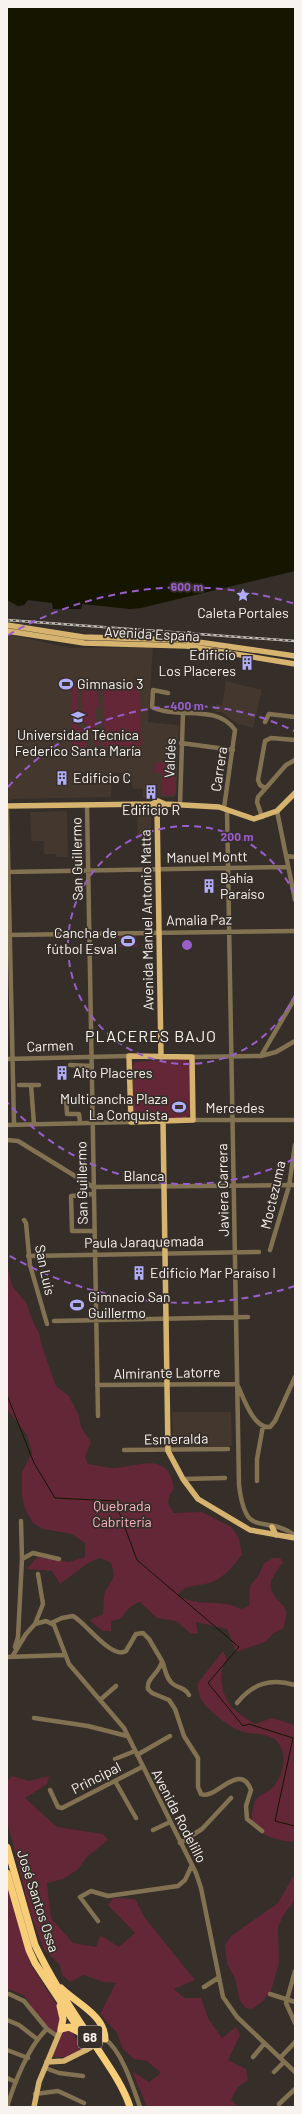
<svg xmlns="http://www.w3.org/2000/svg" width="302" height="2114" viewBox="0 0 302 2114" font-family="Barlow,sans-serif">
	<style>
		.built { fill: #44372e }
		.green { fill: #632738 }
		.water { fill: #151500 }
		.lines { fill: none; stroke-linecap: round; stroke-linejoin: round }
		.stream { stroke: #151500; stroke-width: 1 }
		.minor { stroke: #827252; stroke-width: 4.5 }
		.major { stroke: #d6b46f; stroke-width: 5.5 }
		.highway { stroke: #f7cd7a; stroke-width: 7 }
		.rail-casing { stroke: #c0bbb6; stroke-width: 2.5 }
		.rail { stroke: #352e29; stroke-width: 1; stroke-dasharray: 3; stroke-linecap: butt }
		.major-bridge { stroke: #d6b46f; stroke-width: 5.5 }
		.ring { fill: none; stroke: #9a5ecb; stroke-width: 2; stroke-dasharray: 7 5 }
		.labels { text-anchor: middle; stroke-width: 3.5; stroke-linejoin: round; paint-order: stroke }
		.shield { fill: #352e29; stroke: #beb8b4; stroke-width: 1 }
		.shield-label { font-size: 13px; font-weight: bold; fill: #f8f3ef }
		.poi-label { font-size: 14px; fill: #f8f3ef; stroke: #352e29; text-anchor: start }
		.street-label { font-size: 14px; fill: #f8f3ef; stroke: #352e29 }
		.park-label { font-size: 14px; fill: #fbb3c3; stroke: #352e29 }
		.quarter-label { font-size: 16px; letter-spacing: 1px; fill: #f8f3ef; stroke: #352e29 }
		.centre { fill: #9a5ecb; stroke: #352e29; stroke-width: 2 }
		.ring-label { font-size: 12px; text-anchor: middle; font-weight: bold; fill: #9a5ecb; stroke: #352e29; stroke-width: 3.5; stroke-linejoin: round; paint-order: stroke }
	</style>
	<rect width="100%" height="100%" fill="#352e29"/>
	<path class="built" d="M7 634 71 648 153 647 148 722 179 725 176 794 174 797 143 798V789H133L132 783H122V773H112L111 797 12 799V800L8 801Z
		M226 681 262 690 253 728 238 724 221 712H215L216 704 222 705Z
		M138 810 151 812V839H137Z
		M67 811 68 857H57L56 854H44V841H31L30 812Z
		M172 1412H231L232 1444 231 1446 175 1447 173 1445Z"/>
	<path class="green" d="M97 683 99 708H95V728H99L100 747 93 742V732L83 721 81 684Z
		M77 686V725L86 732C89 746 86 755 71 755V688Z
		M140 686 141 746H104L103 687Z
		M155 762 175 763V795H162L161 773H154Z
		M119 936H136L137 947H119Z
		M185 1059 190 1063V1114L185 1118 139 1119 133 1114V1065L134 1062Z
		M7 1264 12 1286 26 1302 34 1324 39 1333 41 1343 54 1381 56 1386 69 1396 79 1416 81 1427 91 1442 85 1457 88 1464C95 1465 103 1467 110 1468 136 1469 167 1448 174 1488 167 1499 166 1503 174 1513L202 1512 231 1527 239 1538 242 1555C233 1566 225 1577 212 1582 200 1587 186 1583 178 1595 197 1608 221 1598 241 1609L249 1606 250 1586 259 1575 264 1563 273 1558H280L283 1562C275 1574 264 1584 276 1598 279 1602 284 1605 286 1610 288 1615 284 1622 284 1628L274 1633 265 1642 236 1652 227 1629 196 1622 198 1634 190 1633 176 1621 157 1618 140 1602C129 1605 127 1612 120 1619L111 1621V1631H103L89 1620 103 1614C104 1607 103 1597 105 1592 112 1578 117 1580 111 1563L100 1558 88 1563 60 1584 52 1571 27 1569 37 1557 69 1562 85 1557V1543L72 1534 43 1529 33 1523 25 1509 22 1496V1472L32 1453 27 1435 7 1409Z
		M223 1651 227 1659C216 1674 222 1700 236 1711 242 1716 249 1720 255 1724L272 1718 295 1725V1842C278 1841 250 1835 252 1814 253 1809 254 1803 256 1800 260 1794 266 1793 271 1789 281 1780 286 1763 282 1750 275 1730 256 1737 241 1731 230 1728 206 1709 201 1699 199 1695 198 1689 197 1684Z
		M12 1776 29 1781 49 1776 47 1784 25 1798 57 1827 103 1834 108 1840 88 1856 77 1870 63 1879 47 1883 51 1918 73 1943 96 1947 100 1935 119 1947 135 1933 108 1905 113 1898 135 1899 145 1918 195 1980 174 1989 184 1998H201L209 2020 222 2038 236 2027 240 2035 228 2060 246 2069 248 2080 238 2087 231 2100 239 2107H147L132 2071 149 2082 161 2073 147 2061 134 2059 123 2049 117 2033 100 2014 116 1983 103 1982 84 1975 70 1982 62 1975 60 1965 44 1950 30 1912 7 1821V1781Z
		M295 1873V1900L284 1914 278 1927 279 1963 271 1991 262 2002 252 2009 246 2008 240 2001 235 1978 227 1964 225 1945 231 1936 278 1903Z
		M7 1879 31 1965 60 2010 63 2019 57 2034 47 2029 24 1995 7 1989Z
		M70 2029 83 2049 68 2057H52L63 2031Z"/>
	<path class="water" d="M7 7H295V571L141 608 130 609 82 604 81 609H53L52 603 28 600 24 605 18 606 7 600Z"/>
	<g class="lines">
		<path class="stream" d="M7 1395 34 1463 55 1498 115 1501 137 1560 239 1647 208 1683 243 1726 249 1724 293 1738 275 1821 295 1826"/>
		<path class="minor" d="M168 693 153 690 152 707C178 720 216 703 235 730L224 808
			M265 722 269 714 295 717
			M181 743 233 750
			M265 788 260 785 258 780 265 741 271 738 295 740
			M180 804 183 713
			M87 805 98 1416
			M7 810 14 1124
			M227 810 239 1485C246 1541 262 1513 295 1535
			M277 811 295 900
			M262 817 257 802 258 797 286 765 295 760
			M286 856 295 857
			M7 872 288 867
			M7 935 295 931
			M261 1056 295 998
			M192 1057 261 1056 276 1052 295 1041
			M7 1059 129 1056
			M70 1065 92 1066
			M19 1085H31L34 1124
			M31 1085H39
			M66 1098 67 1114H79L80 1122
			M193 1120H295
			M7 1125 131 1122
			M7 1140 18 1141 93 1187 295 1185
			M93 1194 71 1196 72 1231H94
			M24 1220 26 1223 30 1265 47 1324
			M270 1250 289 1186 295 1145
			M28 1256 259 1252
			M54 1321 248 1317
			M97 1385 237 1384C243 1396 253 1429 270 1427L275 1421 295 1377
			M124 1450 228 1449
			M183 1479 225 1478
			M257 1481V1459L263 1426
			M22 1559 33 1553 59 1559
			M51 1623 62 1618 73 1616C86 1623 112 1660 126 1651L136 1634 143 1633 149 1639 162 1661C160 1673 146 1678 148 1689L152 1693 169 1700 175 1709 184 1736 198 1758V1787L201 1794C215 1801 240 1760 251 1790L246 1806 247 1819 262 1831
			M35 1624 43 1604 38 1574
			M15 1647 18 1637 22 1559 21 1521
			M7 1657 64 1655
			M12 1657 26 1634 35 1624 46 1621 54 1625 69 1664 124 1728 196 1873 201 1888 223 1997 237 2017 295 2072
			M163 1663C165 1670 167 1680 173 1684 180 1689 185 1687 189 1695
			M100 1700 116 1686
			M237 1703C253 1683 271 1678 295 1685
			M34 1718 88 1726 127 1736
			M137 1755 170 1736
			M115 1759 135 1751
			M115 1781 136 1818
			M50 1790 58 1807 62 1808 142 1767
			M153 1830 170 1822
			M180 1843 202 1829 231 1798
			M98 1921 80 1897 91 1891 108 1896 178 1886 185 1880 192 1865
			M295 1971 286 2003 295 2023
			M204 1987 218 1978
			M9 1994 24 2001 47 2029 57 2036
			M270 1994 295 2002
			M7 2020 19 2025 37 2039
			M105 2039C122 2051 133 2087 140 2107
			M7 2050 28 2058
			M253 2057 264 2044
			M280 2058 295 2042
			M45 2068 59 2073 83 2076
			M274 2072 284 2062
			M7 2078 16 2082
			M35 2094 58 2091 84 2103
			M279 2104 295 2089
			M7 2107C14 2084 29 2045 47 2029"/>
		<path class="major" d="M7 625 83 637 184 640 295 656
			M7 631 84 643 187 646 295 664
			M152 804 158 801 165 804 219 807 254 819 277 811 295 793
			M7 806 152 804 157 806 165 804
			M157 806 161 1057
			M129 1056 192 1057 193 1120 131 1122Z
			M163 1121 168 1451 183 1479 198 1499 250 1530 295 1538
			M272 1527 276 1535
			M47 2062 64 2061 86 2050
			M34 2107 39 2082 61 2029"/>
		<path class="highway" d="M7 1847 35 1945C52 1981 74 2013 95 2045 108 2065 123 2085 130 2107
			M7 1873 29 1950 35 1963 86 2040
			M61 1988C76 2003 105 2015 105 2039
			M60 2006 63 2019 61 2029
			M61 2029 69 2027 79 2032"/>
		<defs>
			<path id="rail" d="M7 620 295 641"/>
		</defs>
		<use href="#rail" class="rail-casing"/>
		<use href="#rail" class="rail"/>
		<path class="major-bridge" d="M86 2050 100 2042"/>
	</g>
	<g class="ring">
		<path d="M295 995A119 119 0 1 1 295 895"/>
		<path d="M294 1159A239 239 0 0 1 8 1103M8 787A239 239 0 0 1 294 731"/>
		<path d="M295 1286A358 358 0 0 1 8 1255M8 635A358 358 0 0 1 295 604"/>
	</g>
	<defs>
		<symbol id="sight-bare" viewBox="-9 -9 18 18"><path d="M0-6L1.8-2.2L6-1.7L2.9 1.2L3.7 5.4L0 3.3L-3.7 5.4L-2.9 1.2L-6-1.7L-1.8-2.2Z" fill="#b0aefa" stroke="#352e29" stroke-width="2.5" paint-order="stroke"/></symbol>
		<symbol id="building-bare" viewBox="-9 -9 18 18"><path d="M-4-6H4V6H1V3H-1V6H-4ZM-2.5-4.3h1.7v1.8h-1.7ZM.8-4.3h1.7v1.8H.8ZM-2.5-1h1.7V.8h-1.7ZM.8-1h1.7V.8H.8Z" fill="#b0aefa" stroke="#352e29" stroke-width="2.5" paint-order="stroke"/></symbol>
		<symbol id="stadium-bare" viewBox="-9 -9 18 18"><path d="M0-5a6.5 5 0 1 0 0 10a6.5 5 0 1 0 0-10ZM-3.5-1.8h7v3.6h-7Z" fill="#b0aefa" stroke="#352e29" stroke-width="2.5" paint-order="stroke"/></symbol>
		<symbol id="university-bare" viewBox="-9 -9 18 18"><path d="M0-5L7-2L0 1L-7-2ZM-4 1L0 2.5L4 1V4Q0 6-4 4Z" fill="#b0aefa" stroke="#352e29" stroke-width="2.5" paint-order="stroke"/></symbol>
	</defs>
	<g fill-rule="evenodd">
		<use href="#sight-bare" x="233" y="585" width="20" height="20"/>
		<use href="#building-bare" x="237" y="653" width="20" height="20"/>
		<use href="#stadium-bare" x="56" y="674" width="20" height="20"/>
		<use href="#university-bare" x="68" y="707" width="20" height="20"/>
		<use href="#building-bare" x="52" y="768" width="20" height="20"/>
		<use href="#building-bare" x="141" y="782" width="20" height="20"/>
		<use href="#building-bare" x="199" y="876" width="20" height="20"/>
		<use href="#stadium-bare" x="118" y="931" width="20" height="20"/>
		<use href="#building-bare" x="52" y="1063" width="20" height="20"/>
		<use href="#stadium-bare" x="169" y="1097" width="20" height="20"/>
		<use href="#building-bare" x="129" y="1263" width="20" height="20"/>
		<use href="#stadium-bare" x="67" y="1295" width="20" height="20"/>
	</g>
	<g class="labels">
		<rect class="shield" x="78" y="2026" width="24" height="22" rx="3"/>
		<g class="shield-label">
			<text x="90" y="2042">68</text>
		</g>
		<g class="poi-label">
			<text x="243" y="618" text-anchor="middle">Caleta Portales</text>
			<text x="236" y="660" text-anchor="end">Edificio<tspan x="236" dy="16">Los Placeres</tspan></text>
			<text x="77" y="689">Gimnasio 3</text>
			<text x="78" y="740" text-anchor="middle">Universidad Técnica<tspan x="78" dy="16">Federico Santa María</tspan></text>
			<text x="73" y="783">Edificio C</text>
			<text x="151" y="815" text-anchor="middle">Edificio R</text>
			<text x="220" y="883">Bahía<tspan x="220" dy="16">Paraíso</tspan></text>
			<text x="117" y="938" text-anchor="end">Cancha de<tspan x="117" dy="16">fútbol Esval</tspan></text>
			<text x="73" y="1078">Alto Placeres</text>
			<text x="168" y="1104" text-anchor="end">Multicancha Plaza<tspan x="168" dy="16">La Conquista</tspan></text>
			<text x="150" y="1278">Edificio Mar Paraíso I</text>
			<text x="88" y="1302">Gimnacio San<tspan x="88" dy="16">Guillermo</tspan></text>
		</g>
		<g class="street-label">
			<text transform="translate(152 634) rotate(3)" y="5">Avenida España</text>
			<text transform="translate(170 758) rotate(-88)" y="5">Valdés</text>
			<text transform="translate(219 769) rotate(-81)" y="5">Carrera</text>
			<text transform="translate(207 857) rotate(-1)" y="5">Manuel Montt</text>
			<text transform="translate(77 859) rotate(-91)" y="5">San Guillermo</text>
			<text transform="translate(147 920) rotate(-91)" y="5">Avenida Manuel Antonio Matta</text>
			<text transform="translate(199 920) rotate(-1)" y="5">Amalia Paz</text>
			<text transform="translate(50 1046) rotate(-2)" y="5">Carmen</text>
			<text x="235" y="1113">Mercedes</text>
			<text x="144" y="1181">Blanca</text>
			<text transform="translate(82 1183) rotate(-91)" y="5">San Guillermo</text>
			<text transform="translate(223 1190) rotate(-91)" y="5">Javiera Carrera</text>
			<text transform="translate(273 1195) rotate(-77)" y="5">Moctezuma</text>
			<text transform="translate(144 1242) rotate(-1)" y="5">Paula Jaraquemada</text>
			<text transform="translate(45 1270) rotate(78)" y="5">San Luis</text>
			<text transform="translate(167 1373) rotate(-1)" y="5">Almirante Latorre</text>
			<text transform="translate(176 1439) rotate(-1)" y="5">Esmeralda</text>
			<text transform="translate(96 1778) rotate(-27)" y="5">Principal</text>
			<text transform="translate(179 1816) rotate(63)" y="5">Avenida Rodelillo</text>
			<text transform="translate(38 1901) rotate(72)" y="5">José Santos Ossa</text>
		</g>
		<g class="park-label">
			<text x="122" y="1511">Quebrada<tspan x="122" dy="16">Cabritería</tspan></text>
		</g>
		<g class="quarter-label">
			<text x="151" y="1042">PLACERES BAJO</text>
		</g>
	</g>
	<circle cx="187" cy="945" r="6" class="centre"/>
	<g class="ring-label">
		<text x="187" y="591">600 m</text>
		<text x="187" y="710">400 m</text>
		<text x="237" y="841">200 m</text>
	</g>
	<rect width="302" height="2114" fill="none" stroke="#f8f3ef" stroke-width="16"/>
</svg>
